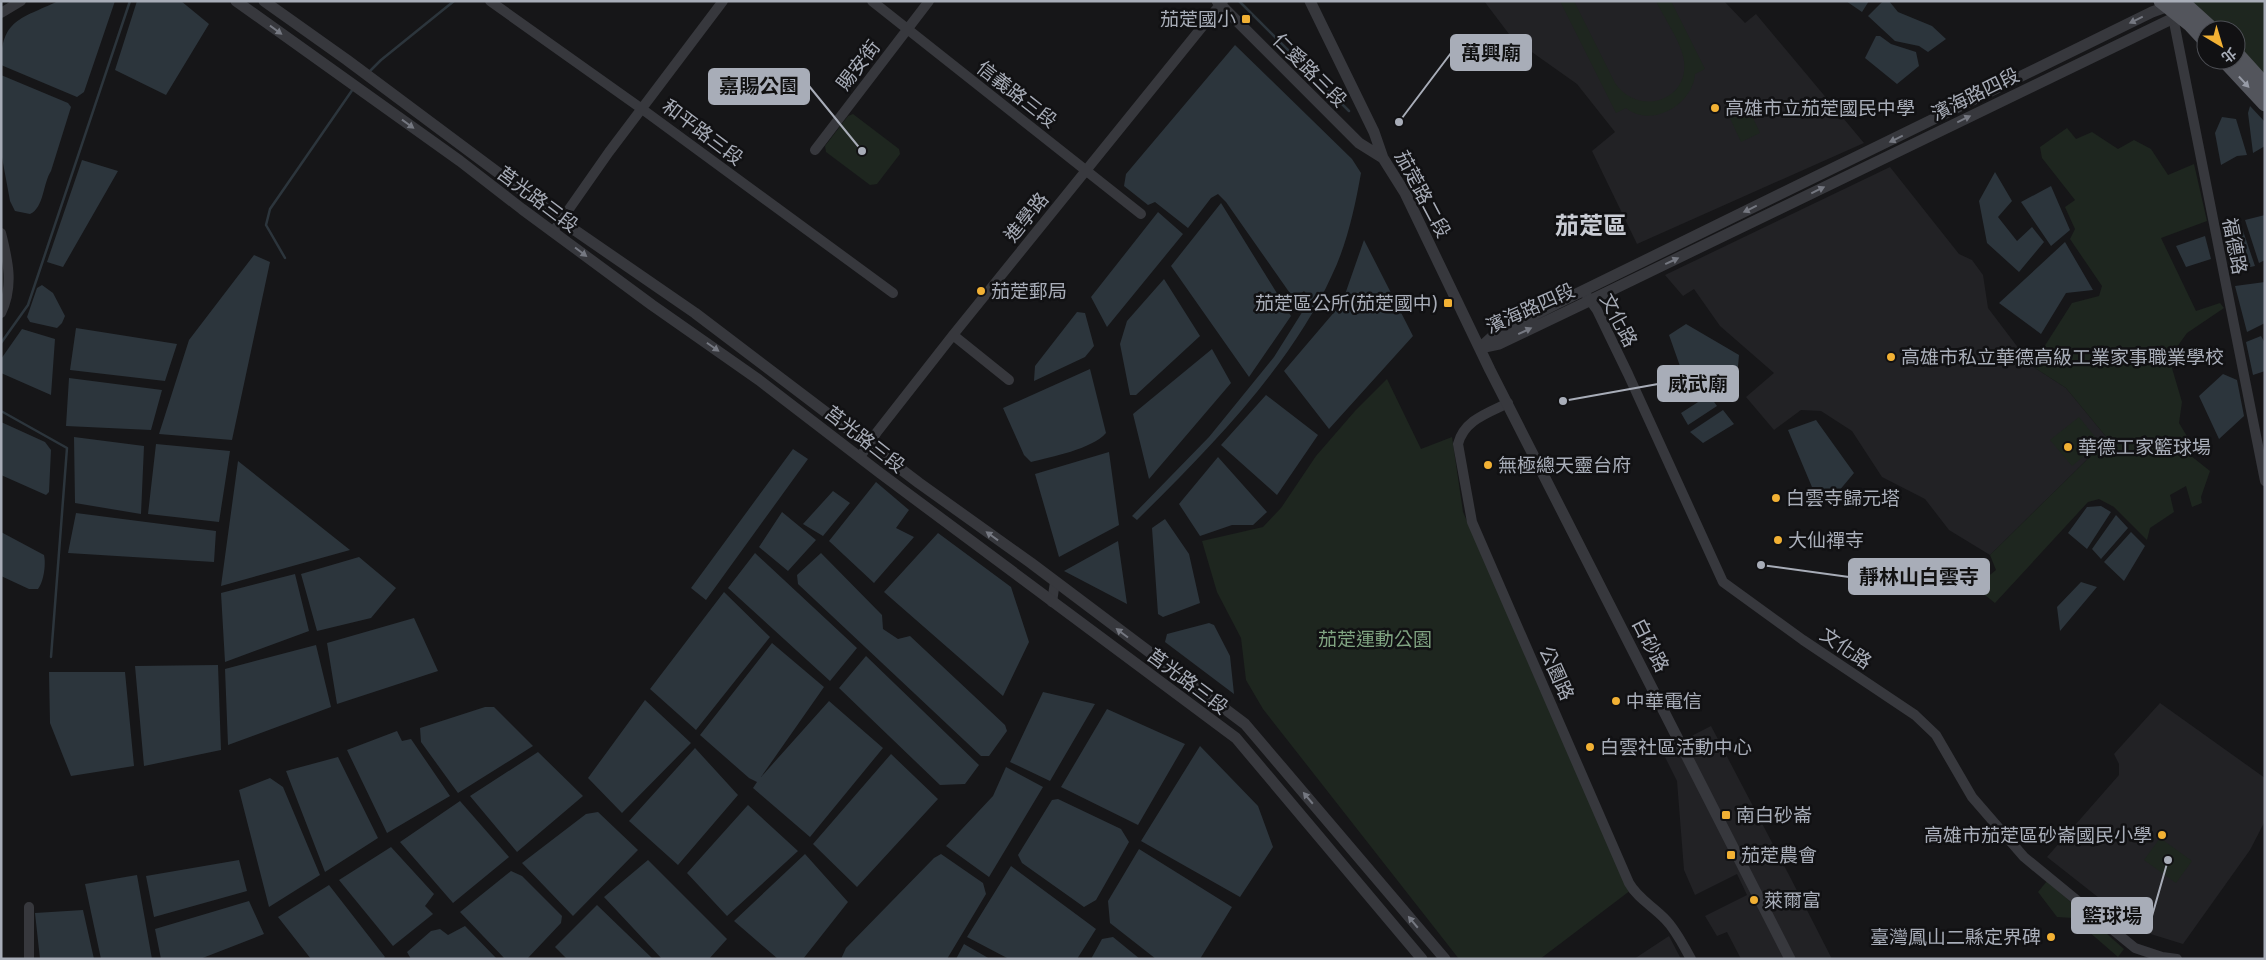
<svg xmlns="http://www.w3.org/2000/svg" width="2266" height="960" viewBox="0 0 2266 960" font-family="Cabin,'Noto Sans TC',sans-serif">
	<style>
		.built { fill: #222225 }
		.green { fill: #1e261f }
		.water { fill: #2c353c }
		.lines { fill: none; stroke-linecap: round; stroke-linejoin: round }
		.stream { stroke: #2c353c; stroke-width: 2.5 }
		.minor { stroke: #37383d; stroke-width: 10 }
		.tertiary { stroke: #37383d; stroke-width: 11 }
		.primary { stroke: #53555c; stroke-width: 15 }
		.oneway { fill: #757881 }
		.oneway2 { fill: #979ba6 }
		.poi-dot { fill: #f2b134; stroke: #111113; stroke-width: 2 }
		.labels { text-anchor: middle; stroke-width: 5; stroke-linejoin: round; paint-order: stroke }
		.poi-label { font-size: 19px; fill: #a8adb8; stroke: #111113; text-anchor: start }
		.street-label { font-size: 19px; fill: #a8adb8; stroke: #111113 }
		.park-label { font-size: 19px; fill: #7fa381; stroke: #111113 }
		.district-label { font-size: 24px; font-weight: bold; fill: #c9ccd4; stroke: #111113 }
		.leader { fill: none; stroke: #a8adb8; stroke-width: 2 }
		.callout-dot { fill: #a8adb8; stroke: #111113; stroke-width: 2 }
		.callout { fill: #a8adb8; stroke: #a8adb8; stroke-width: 2 }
		.callout-label { font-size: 20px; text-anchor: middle; font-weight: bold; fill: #111 }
	</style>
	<rect width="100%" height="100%" fill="#161618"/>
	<path class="built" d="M1484 1H1724L1745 23 1756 14 1864 143 1637 244 1592 151 1615 132 1577 84 1512 38Z
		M1890 167 1959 254 1972 260 1983 275 1988 308 2032 366 2066 388 2108 439 1990 555 1949 530 1925 499 1882 477 1852 431 1821 411 1801 410 1774 430 1746 397 1774 373 1720 326 1694 289 1683 296 1665 275Z
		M2160 703 2265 778V821L2250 850 2183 944 2141 931 2047 857 2119 775V764L2114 754Z
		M1711 726 1789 875 1832 959H1741L1727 932 1717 936 1705 916 1747 895 1737 874 1695 895 1684 870 1677 781 1662 751Z
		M1669 936 1681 959H1634Z"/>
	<path class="green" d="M1560 1H1574L1615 83C1638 117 1689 101 1684 61 1682 43 1664 18 1656 1H1671L1705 69 1695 74C1693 104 1652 129 1626 108L1616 113Z
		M2190 1H2265V76L2236 46V30H2221Z
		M1747 105 1760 133 1741 142 1728 114Z
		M853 114 899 149 900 154 877 184 870 185 826 152 825 146 848 116Z
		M2067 128 2076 139 2092 132 2118 149 2134 140 2151 149 2168 175 2194 164 2207 221 2161 238 2196 311 2220 303 2224 308 2187 333 2169 358 2182 402 2179 423 2188 438 2181 448 2210 471 2201 497 2202 503 2192 507 2186 486 2170 495 2174 512 2150 528 2147 540 2114 507 2099 499 2088 502 1995 603 1981 592 1985 579 1996 570 1990 555 2108 439 2066 388 2032 366 2072 303 2099 296 2102 286 2070 239 2075 229 2065 207 2075 200 2042 158 2040 147Z
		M1387 379 1421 449 1452 437 1463 512 1631 890 1540 959H1459L1263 709 1246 680 1241 638 1217 592 1202 541 1263 527 1281 508 1316 456 1355 411Z
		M2079 417 2100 443 2072 466 2050 440Z
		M2160 838 2192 861 2176 883 2144 860Z
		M2047 881 2124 949 2118 957 2073 918 2057 917 2038 892Z"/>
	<path class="water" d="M58 1H115L84 92 77 97 1 65C1 19 21 19 58 1Z
		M137 1H181L209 24 166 95 115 70Z
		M1846 1H1869L1862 12Z
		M1883 1H1889L1898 12 1932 26 1946 39 1928 52 1919 46 1895 41 1868 16Z
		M1876 36H1880L1891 44 1916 52 1919 66 1897 84 1865 58Z
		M1235 45 1352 159 1361 173C1355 207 1347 244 1332 275 1291 366 1208 450 1137 520L1132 516 1209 437 1274 357 1306 306 1309 297 1304 291 1294 299 1226 202 1218 194 1211 198 1188 228 1155 202 1148 205 1124 186 1126 174Z
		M1 75 68 103 71 107 51 171C43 183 44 208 30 214L15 211 10 201 1 152Z
		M2250 106 2265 122V146L2253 153 2248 113Z
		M2222 117 2236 119 2247 155 2237 156 2221 165 2215 133Z
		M82 160 118 171 63 267 47 262Z
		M1995 172 2012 201 1998 217 2017 241 2032 227 2044 242 2019 272 1987 243 1979 201Z
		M2051 186 2070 230 2051 246 2021 202Z
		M1221 203 1291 316 1249 377 1171 266Z
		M1158 212 1183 234 1107 327 1091 297Z
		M2265 215V260L2259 263 2245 220Z
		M2241 225 2255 266 2232 271 2225 229Z
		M2205 236 2211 259 2186 267 2176 246Z
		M1364 240 1413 336 1329 429 1284 371 1342 303Z
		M2065 242 2093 290 2066 293 2041 334 1999 303Z
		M254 255 270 262 232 440 159 434 189 340Z
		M1164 279 1200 336 1136 395H1130L1120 344 1127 321Z
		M2265 282V323L2247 332 2235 286Z
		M42 285 53 293 65 316 62 323 57 328 30 322 27 317 37 288Z
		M1077 312 1085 313 1094 346 1085 357 1034 381 1035 366Z
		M1686 324 1739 355 1737 378 1681 369 1669 335Z
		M76 328 177 344 165 381 70 370Z
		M22 329 55 339 51 395 1 373V359Z
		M2261 336 2265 343V371L2253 375 2246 342Z
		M1212 349 1231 383 1149 479 1133 414Z
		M1090 369 1106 433C1092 449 1051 457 1031 462L1024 455 1003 408Z
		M2223 374 2237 380 2244 416 2219 439 2199 396Z
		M69 378 162 390 151 430 66 426Z
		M1266 395 1318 435 1277 495 1221 445Z
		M1709 395 1717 406 1688 425 1681 413Z
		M1723 410 1734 424 1703 443 1690 432Z
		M1816 420 1854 473 1833 498 1817 499 1788 430Z
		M1 422 45 442 51 450 49 492 46 495 1 475Z
		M74 437 144 446 141 514 75 503Z
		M156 444 230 451 219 522 148 514Z
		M793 449 808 459 706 600 691 588Z
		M1109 452 1119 525 1059 557 1035 474Z
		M1218 457 1267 512 1253 525H1232L1200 536 1179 504Z
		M238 461 350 550 221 586Z
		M876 482 909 510 896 528 914 537 874 583 829 541Z
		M833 491 850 503 823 536 803 524Z
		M2101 506 2111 512 2087 549 2068 533 2087 507Z
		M782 512 816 540 788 571 759 547Z
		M76 513 216 531 214 562 68 553Z
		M2116 515 2128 528 2101 559 2092 549Z
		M1165 519 1189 554 1200 603 1163 617 1158 614 1152 528Z
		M1 532 44 555C46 564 44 581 38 589H29L1 576Z
		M2131 532 2145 546 2124 581 2104 562Z
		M938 533 1011 587 1029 642 1003 696 884 592Z
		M1118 541 1127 604 1064 571Z
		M755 553 857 648 830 681 728 588Z
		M821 553 882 615 883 629 898 639 910 636 1005 725 1007 731 989 756H981L798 584 797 575Z
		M359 557 396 588 371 618 317 631 301 574Z
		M295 574 309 631 225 662 221 593Z
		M2081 582 2097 587 2060 631 2057 607Z
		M724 592 770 637 696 730 650 689Z
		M414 618 438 671 337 704 327 643Z
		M1209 623 1214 625 1230 656 1234 694 1165 642 1167 634Z
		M772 643 824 687 761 777 829 701 883 748 810 837 753 788 757 782 749 778 700 735Z
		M316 645 331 707 228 745 225 669Z
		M866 656 979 765 965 784 940 785 839 688Z
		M218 665 221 750 144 766 135 666Z
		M49 672H125L134 766 71 776 50 723Z
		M1043 692 1095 704 1050 781 1010 762Z
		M645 700 691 743 622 813 588 778Z
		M485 707H494L533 746 458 793 421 742 420 728Z
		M1107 709 1185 744 1138 825 1061 787Z
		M397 731 402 741 411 739 450 796 387 833 347 750Z
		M1200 746 1258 806 1273 847 1240 897 1141 841Z
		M695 748 738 795 678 865 629 821Z
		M538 752 583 796 517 852 470 796Z
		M891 754 938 799 857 887 813 844Z
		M338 757 378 838 325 872 286 771Z
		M1006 767 1043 787 989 877 946 846 993 796Z
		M270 778 283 787 320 875 269 907 239 790Z
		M1058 799 1121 829 1129 842 1096 900 1084 907 1022 863 1018 855 1052 800Z
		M460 801 509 857 453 903 400 842Z
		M748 805 798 851 727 916 687 873Z
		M598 812 638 850 573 916 522 863 586 814Z
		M391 847 434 894 425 906 433 914 393 946 339 880Z
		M1139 849 1232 907 1200 959H1156L1110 923 1108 901Z
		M805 854 848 902 803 959H778L734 921Z
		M941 854 983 883 986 894 947 959H841L846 948 934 858Z
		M239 860 247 891 154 917 146 876Z
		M648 860 727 939 709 959H662L604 897Z
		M1011 866 1096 929 1077 959H1009L967 937Z
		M511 871 522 876 562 916 561 923 527 959H505L460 912Z
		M137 875 152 959H101L85 884Z
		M329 885 385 957 383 959H311L278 917Z
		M249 901 264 934 200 959H161L155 929Z
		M597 905 653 959H567L555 947Z
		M83 910 94 959H40L35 913Z
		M465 926 497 959H411L407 952 431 931 440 929 448 935Z
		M1113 937 1140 959H1091L1102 939Z
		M964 944 990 959H956Z"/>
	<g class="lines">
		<path class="stream" d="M1239 1 1349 111
			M369 72 381 60 454 1
			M285 258 266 225 270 209 353 89
			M1 343 28 305 130 1
			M1 411 67 448 51 657"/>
		<path class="minor" d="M490 1 642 109 893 293
			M872 1 1141 214
			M1 13 21 1
			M2173 17 2265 481
			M815 150 929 1
			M553 232 609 152 723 1
			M1 233C8 261 14 286 1 313
			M1587 296 1597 310 1628 374 1723 582 1803 640 1915 715 1936 735 1972 797 2024 857 2135 948 2162 957 2177 959
			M953 335 1009 380
			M1508 403C1488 413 1464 420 1458 444L1472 522 1629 883C1638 899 1653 906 1665 919 1676 930 1683 945 1691 959
			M860 457 877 432 953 335 1223 1
			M1052 602 1055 582
			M29 907V959"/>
		<path class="tertiary" d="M236 1 460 161 522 209 652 305 759 380 880 473 1236 738 1422 959
			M264 1 347 60 576 231 695 313 919 483 1031 563 1245 724 1445 959
			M1217 1 1359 143 1383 158
			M1310 1 1374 132 1383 158 1405 193 1490 370 1790 959
			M1481 347 1494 335 1560 302 2152 12 2174 4
			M1480 348 1499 344 1589 301 2184 13"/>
		<path class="primary" d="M2161 1 2191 25 2206 41
			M2181 1 2213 30
			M2236 53 2265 85
			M2224 60 2265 104"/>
	</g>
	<defs><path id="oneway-solid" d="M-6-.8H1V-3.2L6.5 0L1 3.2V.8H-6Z" transform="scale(1.25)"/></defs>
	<g class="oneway">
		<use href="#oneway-solid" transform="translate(2136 20) rotate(154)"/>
		<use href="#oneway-solid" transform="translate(276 30) rotate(36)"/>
		<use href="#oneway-solid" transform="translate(1964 119) rotate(-26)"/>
		<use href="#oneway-solid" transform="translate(408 124) rotate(36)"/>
		<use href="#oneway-solid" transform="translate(1896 139) rotate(154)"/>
		<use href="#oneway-solid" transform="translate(1818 190) rotate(-26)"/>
		<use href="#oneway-solid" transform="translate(1750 209) rotate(154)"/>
		<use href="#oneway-solid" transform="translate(581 252) rotate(37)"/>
		<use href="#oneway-solid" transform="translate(1672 261) rotate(-25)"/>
		<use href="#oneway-solid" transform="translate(1525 331) rotate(-25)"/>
		<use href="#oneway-solid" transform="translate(713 347) rotate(35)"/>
		<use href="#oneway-solid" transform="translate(992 536) rotate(-144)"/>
		<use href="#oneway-solid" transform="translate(1122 633) rotate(-143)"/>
		<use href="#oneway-solid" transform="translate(1308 798) rotate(-130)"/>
		<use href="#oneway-solid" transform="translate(1413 922) rotate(-130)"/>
	</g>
	<use class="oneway2" href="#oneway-solid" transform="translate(2244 82) rotate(47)"/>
	<g class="poi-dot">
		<rect x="1241" y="14" width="10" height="10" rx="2.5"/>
		<circle cx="1715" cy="108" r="5"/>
		<circle cx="981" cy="291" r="5"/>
		<rect x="1443" y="298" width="10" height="10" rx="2.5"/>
		<circle cx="1891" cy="357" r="5"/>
		<circle cx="2068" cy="447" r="5"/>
		<circle cx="1488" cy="465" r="5"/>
		<circle cx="1776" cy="498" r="5"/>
		<circle cx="1778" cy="540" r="5"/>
		<circle cx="1616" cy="701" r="5"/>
		<circle cx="1590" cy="747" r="5"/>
		<rect x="1721" y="810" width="10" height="10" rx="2.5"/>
		<circle cx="2162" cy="835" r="5"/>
		<rect x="1726" y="850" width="10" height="10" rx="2.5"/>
		<circle cx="1754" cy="900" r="5"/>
		<circle cx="2051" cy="937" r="5"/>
	</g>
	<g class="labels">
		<g class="poi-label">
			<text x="1236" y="26" text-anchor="end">茄萣國小</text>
			<text x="1725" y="115">高雄市立茄萣國民中學</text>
			<text x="991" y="298">茄萣郵局</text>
			<text x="1438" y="310" text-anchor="end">茄萣區公所(茄萣國中)</text>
			<text x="1901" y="364">高雄市私立華德高級工業家事職業學校</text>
			<text x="2078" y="454">華德工家籃球場</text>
			<text x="1498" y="472">無極總天靈台府</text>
			<text x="1786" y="505">白雲寺歸元塔</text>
			<text x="1788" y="547">大仙禪寺</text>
			<text x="1626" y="708">中華電信</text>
			<text x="1600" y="754">白雲社區活動中心</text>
			<text x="1736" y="822">南白砂崙</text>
			<text x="2152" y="842" text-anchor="end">高雄市茄萣區砂崙國民小學</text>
			<text x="1741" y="862">茄萣農會</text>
			<text x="1764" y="907">萊爾富</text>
			<text x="2041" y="944" text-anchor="end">臺灣鳳山二縣定界碑</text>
		</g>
		<g class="street-label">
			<text transform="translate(858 65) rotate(-52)" y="7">賜安街</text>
			<text transform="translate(1310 70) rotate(45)" y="7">仁愛路三段</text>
			<text transform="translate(1017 94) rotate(38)" y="7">信義路三段</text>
			<text transform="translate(1975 94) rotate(-26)" y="7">濱海路四段</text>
			<text transform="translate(703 132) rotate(37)" y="7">和平路三段</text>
			<text transform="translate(1423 194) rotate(62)" y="7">茄萣路二段</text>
			<text transform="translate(538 199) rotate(37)" y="7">莒光路三段</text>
			<text transform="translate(1026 217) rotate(-51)" y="7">進學路</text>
			<text transform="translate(2235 246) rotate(79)" y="7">福德路</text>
			<text transform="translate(1530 308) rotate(-24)" y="7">濱海路四段</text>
			<text transform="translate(1619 320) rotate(62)" y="7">文化路</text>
			<text transform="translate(865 439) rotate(38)" y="7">莒光路三段</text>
			<text transform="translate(1651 645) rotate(63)" y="7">白砂路</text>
			<text transform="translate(1846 648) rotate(34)" y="7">文化路</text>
			<text transform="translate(1557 673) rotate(66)" y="7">公園路</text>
			<text transform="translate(1188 681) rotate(37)" y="7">莒光路三段</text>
		</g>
		<g class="park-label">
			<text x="1375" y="646">茄萣運動公園</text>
		</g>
		<g class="district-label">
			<text x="1591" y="234">茄萣區</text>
		</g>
	</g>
	<path class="leader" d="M1399 122L1451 53M862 151L809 86M1563 401L1658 384M1761 565L1849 577M2168 860L2152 916"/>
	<g class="callout-dot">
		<circle cx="1399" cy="122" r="5"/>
		<circle cx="862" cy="151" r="5"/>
		<circle cx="1563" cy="401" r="5"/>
		<circle cx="1761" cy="565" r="5"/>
		<circle cx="2168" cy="860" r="5"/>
	</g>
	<g class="callout">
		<rect x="1451" y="35" width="80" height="35" rx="5"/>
		<rect x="709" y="69" width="100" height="35" rx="5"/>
		<rect x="1658" y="366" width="80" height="35" rx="5"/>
		<rect x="1849" y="559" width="140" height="35" rx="5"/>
		<rect x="2072" y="898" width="80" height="35" rx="5"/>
	</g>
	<g class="callout-label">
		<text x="1491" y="60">萬興廟</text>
		<text x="759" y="93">嘉賜公園</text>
		<text x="1698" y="391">威武廟</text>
		<text x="1919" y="584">靜林山白雲寺</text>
		<text x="2112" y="923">籃球場</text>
	</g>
	<rect width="2266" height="960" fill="none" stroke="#a8adb8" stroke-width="5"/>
	<g transform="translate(2221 45) rotate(142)"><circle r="24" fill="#111113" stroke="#4d4f55"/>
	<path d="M0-4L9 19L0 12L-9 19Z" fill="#f2b134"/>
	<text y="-8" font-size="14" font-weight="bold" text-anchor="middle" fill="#a8adb8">北</text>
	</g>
</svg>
